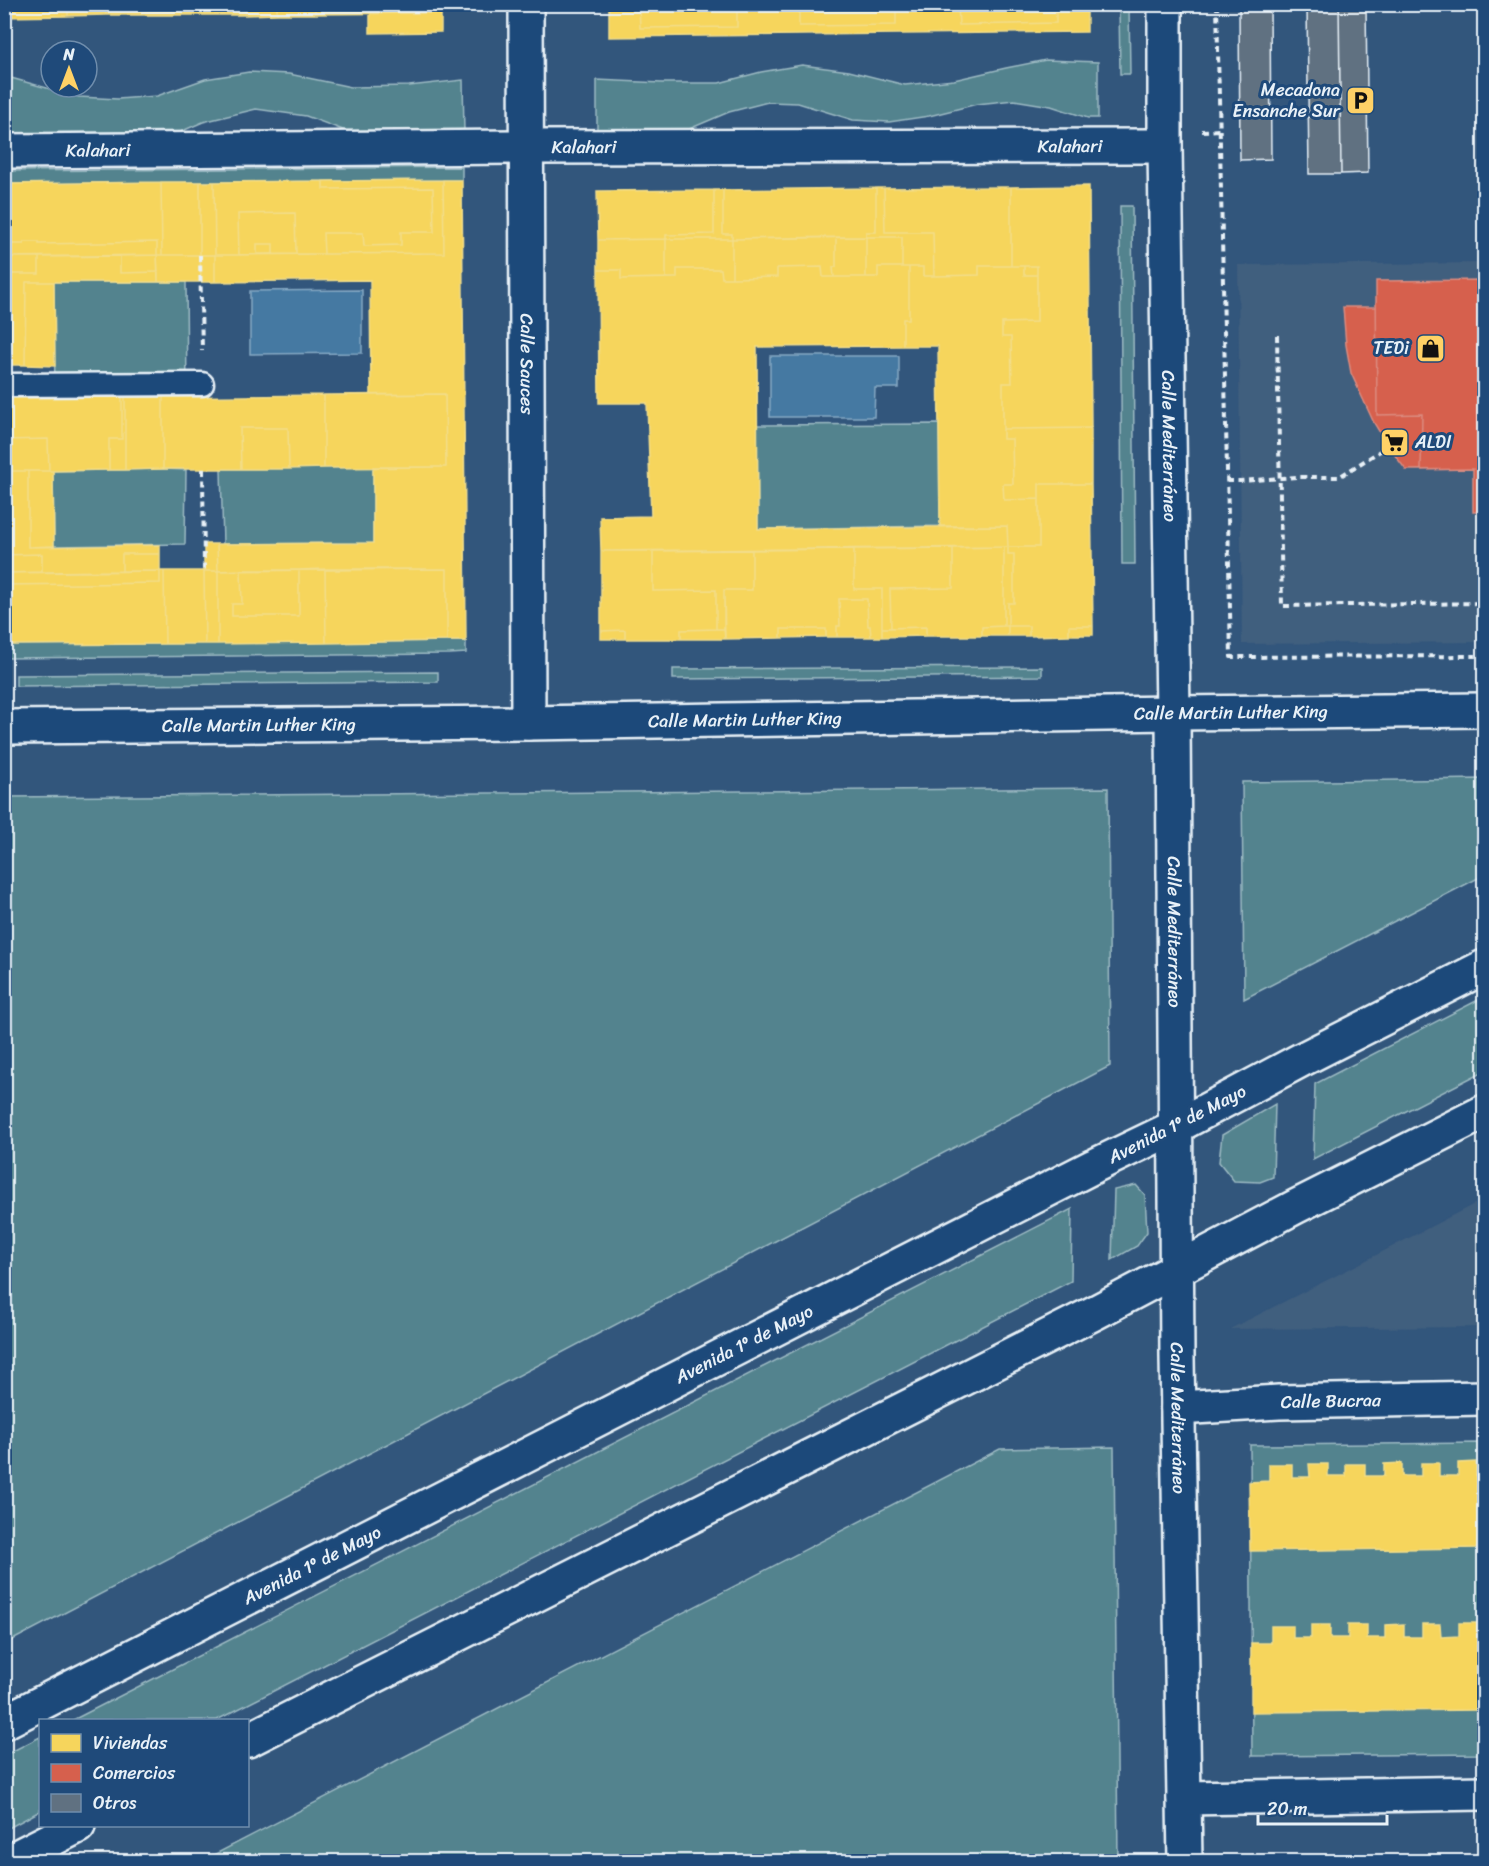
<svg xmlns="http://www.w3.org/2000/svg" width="1489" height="1866" viewBox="0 0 1489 1866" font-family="Sriracha,sans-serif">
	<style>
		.built { fill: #405e7e }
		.green { fill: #52838e; stroke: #9dbac3; stroke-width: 1.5 }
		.water { fill: #4579a2; stroke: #86a9c4; stroke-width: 1.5 }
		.homes { fill: #f6d55c; stroke: #f2dd8b; stroke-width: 1.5 }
		.shops { fill: #d6604d; stroke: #db8c80; stroke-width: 1.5 }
		.building { fill: #607181; stroke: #e8f1f8; stroke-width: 1.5 }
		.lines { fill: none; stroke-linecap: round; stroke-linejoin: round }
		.lane-casing { stroke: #e8f1f8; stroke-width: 27 }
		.street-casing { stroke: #e8f1f8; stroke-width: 38 }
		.secondary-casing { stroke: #e8f1f8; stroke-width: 38 }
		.path { stroke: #e8f1f8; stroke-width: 4; stroke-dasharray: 6 4.5; stroke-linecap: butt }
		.lane { stroke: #1f4a7a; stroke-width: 22 }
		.street { stroke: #1f4a7a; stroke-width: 33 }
		.secondary { stroke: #1f4a7a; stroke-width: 33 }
		.labels { text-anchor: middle; stroke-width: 6; stroke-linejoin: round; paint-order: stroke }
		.poi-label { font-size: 18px; fill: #e8f1f8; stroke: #1f4a7a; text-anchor: end }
		.street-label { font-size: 18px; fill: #e8f1f8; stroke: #1f4a7a }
	</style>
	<rect width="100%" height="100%" fill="#32567c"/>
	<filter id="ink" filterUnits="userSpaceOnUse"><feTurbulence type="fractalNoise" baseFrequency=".0167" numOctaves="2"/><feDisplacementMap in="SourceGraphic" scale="12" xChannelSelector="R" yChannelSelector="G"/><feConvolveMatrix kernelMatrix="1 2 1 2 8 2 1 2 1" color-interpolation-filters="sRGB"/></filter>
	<g filter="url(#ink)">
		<path class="built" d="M1484 263V642L1242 644 1238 265Z
			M1484 1199V1327L1230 1329 1355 1266Z"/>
		<path class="green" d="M1119 5H1129L1130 74H1120Z
			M1046 60 1098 62V118H1088L1051 106 1014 100 977 104 929 116 889 122 853 120 798 103 768 102 729 112 682 132H597V80L662 83H719L761 72 802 65 849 71 905 85 954 80 1006 68Z
			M249 72 289 74 351 87 409 86 463 80 464 132 351 133 306 116 256 109 203 122 173 135 5 136 4 76 79 97 118 99 157 96 205 79Z
			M462 167V180L5 184 4 171Z
			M1120 206H1132L1135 564H1122Z
			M54 282H186L187 397 55 399Z
			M939 424 940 526 758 529 757 425Z
			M373 467V543L223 544 221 469Z
			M163 469 186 470 185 544 54 546 53 471Z
			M466 641V653L450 654 5 658 4 645Z
			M1042 667V676L673 679V669Z
			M438 672V682L16 686V675Z
			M1484 779V875L1244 999 1242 782Z
			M1108 788 1110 1066 5 1644V797Z
			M1484 997V1071L1313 1159 1315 1084Z
			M1275 1104 1273 1177 1260 1182 1234 1181 1219 1162 1222 1135Z
			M1136 1185 1145 1195 1147 1232 1137 1246 1112 1260 1114 1190Z
			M1072 1209 1071 1281 217 1720H73Z
			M1484 1443V1754L1252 1756 1250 1445Z
			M1114 1447 1118 1861H202L1000 1449Z
			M40 1737V1811L5 1830V1755Z"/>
		<path class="water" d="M362 290V353L250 354V291Z
			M770 356H899V388H875L874 417H770Z"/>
		<path class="homes" d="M4 4H68V16L4 17Z
			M68 4H106V15L68 16Z
			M106 4H245V15H106Z
			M245 4H277V14L245 15Z
			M277 4H315V14H277Z
			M315 4H441V13L315 14Z
			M609 4H639L640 28 737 27V4H799V26L896 25V4H958L959 25 1056 23V4H1087V32L609 37Z
			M639 4H737V27L640 28Z
			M799 4H896V25L799 26Z
			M958 4H1056V23L959 25Z
			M370 13H441V32L370 33Z
			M443 180 444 253 324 254 323 233H363L364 246 401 245V232H434L433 188 323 189V181Z
			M443 180H462L466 641H447V569L218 571 217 544 373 543V467H446L445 394 371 395 370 280 215 282V255L444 253Z
			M323 181V189L433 188 434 232H401V245L364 246 363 233H323L324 254H296L295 213 238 214 239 255H215L214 182Z
			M161 182 162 255H157V242L39 244V242H24V244H4V184Z
			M161 182H200V255H162Z
			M200 182H214L215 255H200Z
			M1089 186 1091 428 1003 429V383H1012L1011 337H1002V323L1037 322V266H1011V187Z
			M1001 187H1011V266H979V275L934 276 933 232H885L884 188Z
			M876 188H884L885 232H933L934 276H923V267H902V237H866V232H876Z
			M876 188V232H866V237L732 239V234H723V190Z
			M714 190V234L666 235V239L598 240 597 191Z
			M714 190H723V234H732V239H666V235L714 234Z
			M295 213 296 254 239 255 238 214Z
			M836 237H866V277H834L833 267H836Z
			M836 237V267H833L834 277H823L822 267 777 268V277L732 278V239Z
			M866 237H902V267H878V277H866Z
			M666 239H732V278H722L721 269H677V278H666Z
			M666 239V278L621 279V270H598V240Z
			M24 242H39V244L157 242V255L4 257V244H24Z
			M257 244H273V254H257Z
			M157 255H200L201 282H158Z
			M157 255 158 272 120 273V256Z
			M200 255H215V282H201Z
			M120 256V273L158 272V282H26L25 365H4V274H39V257Z
			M4 257H39V274H4Z
			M979 266H1024V275H1037V322L1002 323V337H1011L1012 383H1003V439H1012L1013 484H1003L1004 500 1039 499V547H1008L1007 526H940L938 346H903V319H909V267H923V276H934L979 275Z
			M1024 266H1037V275H1024Z
			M822 267 823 277H878V267H909V319H903V346L757 347 758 529 1007 526 1008 547 601 551 600 517 651 516 647 403H599L598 270H621V279L677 278V269H721L722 278H732L777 277V268Z
			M26 282H54L55 366 25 365Z
			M445 394 446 467 324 468V395Z
			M324 395V468L289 469 288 428H240L241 469H163V397Z
			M122 397H125V470H109V439H122Z
			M122 397V439H109V470L49 471 48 439 4 440V398Z
			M125 397H163V469L125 470Z
			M240 428H288L289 469H241Z
			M1091 428V484H1039V499L1004 500 1003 484H1013L1012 439H1003V429Z
			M48 439 49 471H4V440Z
			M4 471H28V547L160 545V554H122V571L42 572V554L4 555Z
			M28 471H53L54 546 28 547Z
			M1039 484H1091L1093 626H1069V635L1029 636V626H1008V603H1014V554H1008V547H1039Z
			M204 544H217L218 571H204Z
			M1004 547H1008V554H1014V603H1008V626H1004Z
			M1004 547V626L982 627V636H926V627L891 628 890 589 953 588V548Z
			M953 548V588L890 589 891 628H882V589H854V549Z
			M854 549V589H882V637H871L870 626H868L867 599H839L840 626H837V637H826V629H781V638L725 639 724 590H752V550Z
			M752 550V590H724V629H716V590L653 591V551Z
			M601 551H653V591L716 590V629L681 630V639H625V630L601 631Z
			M42 554V572L4 573V555Z
			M122 554H160V571H122Z
			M325 569H447V641L326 643Z
			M325 569 326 643 218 644V571L241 570 242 604H232V616H299V570Z
			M241 570H299V616H232V604H242Z
			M160 571V583L4 585V573Z
			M160 571H164L165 644 4 645V585L160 583Z
			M164 571H204L205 644H165Z
			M204 571H218V644H205Z
			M839 599H867L868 626H870L871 637H837V626H840Z
			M1004 626H1008V636H982V627Z
			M1008 626H1029V636H1008Z
			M1069 626H1093V635H1069Z
			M926 627V636L882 637V628Z
			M716 629H724L725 639H681V630Z
			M781 629H826V637L781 638Z
			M625 630V639H601V631Z
			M1476 1462V1475H1484V1548L1250 1551 1249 1482 1269 1481V1464H1292V1477H1310L1309 1464H1328V1476H1346V1464H1365V1476H1384V1464L1402 1463V1476H1421V1463H1439V1476H1458V1463Z
			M1459 1623H1478V1636H1484V1710L1251 1712V1643H1271V1626H1293V1638H1311V1625H1330V1638H1348V1625H1367V1638H1385V1625L1404 1624V1637H1422V1624H1440L1441 1637 1459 1636Z"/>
		<path class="shops" d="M1484 280V512H1473V469L1406 470 1388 446 1374 423 1351 373 1346 345 1343 307H1376V281Z
			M1484 280V512H1473V469L1421 470 1422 414 1377 415 1376 281Z"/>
		<path class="building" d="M1239 4H1270L1271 159 1240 160Z
			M1307 4H1339L1341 174H1309Z
			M1339 4H1366L1368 173 1341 174Z"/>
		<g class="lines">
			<defs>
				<path id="lane" d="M4 385 202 384"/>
				<g id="street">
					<path id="s1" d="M526 4 528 723"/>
					<path id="s2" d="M1165 4V146L1173 713 1177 1357 1185 1862"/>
					<path id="s3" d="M4 151 527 147 1165 146"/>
					<path id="s4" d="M4 727 528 723 1173 713 1484 710"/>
					<path id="s5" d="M1178 1408 1279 1402 1484 1398"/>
					<path d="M1184 1798 1484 1793"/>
				</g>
				<path id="secondary" d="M4 1722 1094 1166 1175 1127 1301 1060 1484 967
					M248 1740 1096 1312 1295 1207 1484 1112
					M7 1862 78 1826"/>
			</defs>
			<use href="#lane" class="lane-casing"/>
			<use href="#street" class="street-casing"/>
			<use href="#secondary" class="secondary-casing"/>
			<path class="path" d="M1217 4 1231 657 1484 656
				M1202 131 1220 130
				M200 255 202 351
				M1277 335 1282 606 1484 603
				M203 469 204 571
				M1227 481H1240L1296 477H1339L1388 446"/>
			<use href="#lane" class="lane"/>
			<use href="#street" class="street"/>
			<use href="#secondary" class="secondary"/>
		</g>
	</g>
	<defs>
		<symbol id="parking-square" viewBox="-11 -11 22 22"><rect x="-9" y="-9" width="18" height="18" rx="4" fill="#ffd166" stroke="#1f4a7a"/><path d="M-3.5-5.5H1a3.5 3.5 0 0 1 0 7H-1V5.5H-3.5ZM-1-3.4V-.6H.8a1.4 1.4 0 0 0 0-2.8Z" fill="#111"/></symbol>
		<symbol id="shop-square" viewBox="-11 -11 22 22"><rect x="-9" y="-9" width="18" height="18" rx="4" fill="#ffd166" stroke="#1f4a7a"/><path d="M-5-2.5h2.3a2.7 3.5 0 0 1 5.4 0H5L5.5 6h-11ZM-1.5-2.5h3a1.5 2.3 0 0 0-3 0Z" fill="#111"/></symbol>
		<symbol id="supermarket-square" viewBox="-11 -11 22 22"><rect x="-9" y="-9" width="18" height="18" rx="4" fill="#ffd166" stroke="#1f4a7a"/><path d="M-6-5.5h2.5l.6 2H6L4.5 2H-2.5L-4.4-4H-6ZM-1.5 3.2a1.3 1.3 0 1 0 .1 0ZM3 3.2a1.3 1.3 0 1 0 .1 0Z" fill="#111"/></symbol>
	</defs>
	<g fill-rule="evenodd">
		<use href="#parking-square" x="1344" y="84" width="33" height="33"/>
		<use href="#shop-square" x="1414" y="332" width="33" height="33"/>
		<use href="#supermarket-square" x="1378" y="426" width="33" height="33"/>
	</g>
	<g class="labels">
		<g class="poi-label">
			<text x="1340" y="96">Mecadona<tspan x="1340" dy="21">Ensanche Sur</tspan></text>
			<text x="1409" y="354">TEDi</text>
			<text x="1415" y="448" text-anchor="start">ALDI</text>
		</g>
		<g class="street-label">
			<text dy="6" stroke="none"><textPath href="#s3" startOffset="1066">Kalahari</textPath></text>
			<text dy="6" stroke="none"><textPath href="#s3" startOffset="580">Kalahari</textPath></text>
			<text dy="6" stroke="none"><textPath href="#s3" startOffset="94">Kalahari</textPath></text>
			<text dy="6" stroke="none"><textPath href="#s1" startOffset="360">Calle Sauces</textPath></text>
			<text dy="6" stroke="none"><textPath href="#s2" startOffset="442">Calle Mediterráneo</textPath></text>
			<text dy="6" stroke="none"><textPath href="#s4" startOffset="1227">Calle Martin Luther King</textPath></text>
			<text dy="6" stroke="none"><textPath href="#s4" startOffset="741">Calle Martin Luther King</textPath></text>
			<text dy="6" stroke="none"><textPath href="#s4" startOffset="255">Calle Martin Luther King</textPath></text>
			<text dy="6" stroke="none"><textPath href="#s2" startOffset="928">Calle Mediterráneo</textPath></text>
			<text transform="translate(1177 1124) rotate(-27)" y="6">Avenida 1º de Mayo</text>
			<text transform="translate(744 1344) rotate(-27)" y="6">Avenida 1º de Mayo</text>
			<text dy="6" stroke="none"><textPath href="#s5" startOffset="153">Calle Bucraa</textPath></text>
			<text dy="6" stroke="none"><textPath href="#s2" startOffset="1414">Calle Mediterráneo</textPath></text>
			<text transform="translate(312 1565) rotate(-27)" y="6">Avenida 1º de Mayo</text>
		</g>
	</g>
	<rect width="1489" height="1866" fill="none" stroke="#1f4a7a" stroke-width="24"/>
	<rect x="12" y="12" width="1465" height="1842" fill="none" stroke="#e8f1f8" stroke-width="2" filter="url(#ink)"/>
	<rect x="39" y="1719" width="210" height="108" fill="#1f4a7a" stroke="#6f8dac" stroke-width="1.5"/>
	<rect x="51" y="1734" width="30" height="18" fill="#f6d55c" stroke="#6f8dac" stroke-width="1.5"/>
	<text x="93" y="1749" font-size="18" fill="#e8f1f8">Viviendas</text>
	<rect x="51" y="1764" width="30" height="18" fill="#d6604d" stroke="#6f8dac" stroke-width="1.5"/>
	<text x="93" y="1779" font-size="18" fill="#e8f1f8">Comercios</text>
	<rect x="51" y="1794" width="30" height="18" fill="#607181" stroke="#6f8dac" stroke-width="1.5"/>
	<text x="93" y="1809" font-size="18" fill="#e8f1f8">Otros</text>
	<g transform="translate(69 69)"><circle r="28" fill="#1f4a7a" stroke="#6f8dac" stroke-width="1.5"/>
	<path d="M0-4.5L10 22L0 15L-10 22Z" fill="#ffd166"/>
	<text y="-9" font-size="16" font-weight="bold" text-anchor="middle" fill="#e8f1f8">N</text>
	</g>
	<path d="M1258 1815v9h129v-9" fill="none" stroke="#e8f1f8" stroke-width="3"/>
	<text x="1267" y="1815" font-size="18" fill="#e8f1f8" stroke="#1f4a7a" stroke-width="4.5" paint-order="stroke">20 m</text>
</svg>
